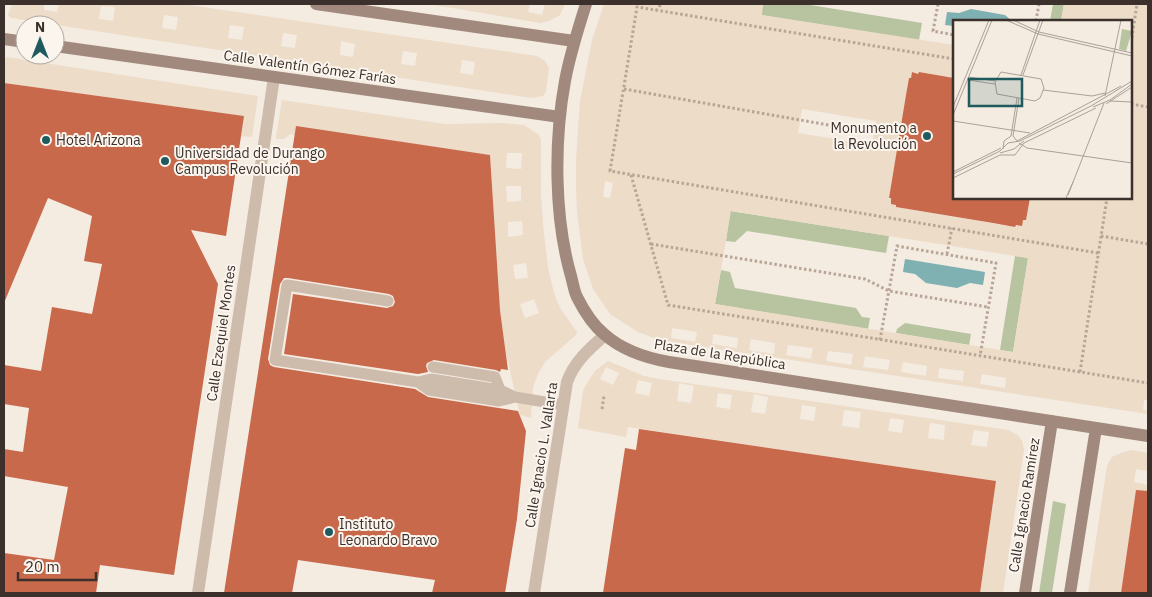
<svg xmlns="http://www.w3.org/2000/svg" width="1152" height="597" viewBox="0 0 1152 597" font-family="'IBM Plex Sans',sans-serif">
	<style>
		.green { fill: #b8c4a0 }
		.plaza { fill: #ecdcc8; fill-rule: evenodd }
		.water { fill: #7fb0b2 }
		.building { fill: #c8694b }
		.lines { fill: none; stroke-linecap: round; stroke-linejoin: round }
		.path { stroke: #b9a596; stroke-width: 3; stroke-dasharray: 2.5 2.5; stroke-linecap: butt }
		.lane { stroke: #cdbbac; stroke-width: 11 }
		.street { stroke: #cdbbac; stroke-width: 12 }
		.secondary { stroke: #a18a7d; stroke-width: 12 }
		.poi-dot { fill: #1f5a5e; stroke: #fbf5ee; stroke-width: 2 }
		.labels { text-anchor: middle; stroke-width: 4; stroke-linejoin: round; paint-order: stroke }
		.street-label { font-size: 14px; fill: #3b302b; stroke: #fbf5ee }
		.poi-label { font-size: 14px; fill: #3b302b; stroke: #fbf5ee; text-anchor: start }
		.inset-road { fill: none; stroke: #aaa098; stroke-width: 1 }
		.view { fill: #1f5a5e; fill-opacity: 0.15; stroke: #1f5a5e; stroke-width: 2.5 }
		.inset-edge { fill: none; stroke: #3b302b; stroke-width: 2.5 }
	</style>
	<rect width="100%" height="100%" fill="#f4ebe1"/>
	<path class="green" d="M763 4H804L922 23 919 40 761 15Z
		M1053 4H1064L1061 21H1050Z
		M730 211 889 236 886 253 747 231 735 242 726 241Z
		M1015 256 1028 258 1013 352 1000 350Z
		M721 270 730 272 735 288 856 308 862 317 870 318 868 329 715 304Z
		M905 323 971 334 969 345 896 333 897 329Z
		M1053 501 1066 504 1052 593H1039Z"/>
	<path class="plaza" d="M12 4H44V10L57 12 59 4H182L537 56 545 61 549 68 546 91 543 96 531 98 11 18 8 15ZM101 6 115 7 113 21 99 19ZM164 15 178 17 176 30 162 28ZM230 25 244 27 242 40 228 38ZM283 33 297 35 295 48 281 46ZM341 41 355 44 353 57 340 55ZM403 51 417 53 415 66 401 64ZM462 60 475 62 473 75 460 73Z
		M429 4H530L528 12 542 15 545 4H565L560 15 549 21 540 23Z
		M604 4H763L762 15 954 45V78L919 72 918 74 912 73 911 78H909L889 197 891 198V204L896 205V207L1015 227 1023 220H1026L1030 198H1131V21H1061L1064 4H1148V400H1144L1143 410 1148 411V414L672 342 654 338 638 332 610 314 593 289 583 259 577 212 576 185V160L580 101 592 40ZM802 109 876 121 872 145 798 133ZM605 181 613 183 610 198 603 197ZM731 211 1028 258 1013 352 715 304ZM672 328 697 332 695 342 671 338ZM713 334 738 338 737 348 712 344ZM751 339 775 343 774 354 749 350ZM788 345 813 348 811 359 786 355ZM828 351 853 354 851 365 826 361ZM865 356 890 360 888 370 863 367ZM903 362 927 366 926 376 901 372ZM939 368 964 371 963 381 938 378ZM982 374 1006 378 1005 388 980 384Z
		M6 57 258 96 252 137 241 136 244 116 4 83V62Z
		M282 100 445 124 502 123 524 125 539 135 541 140V196L544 234 548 267 554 293 560 308 577 332 576 335 545 362 538 374 533 387 531 418 520 415 506 353 500 310 490 155 296 127 295 135 290 134 284 139H277L276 137ZM507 153H522L521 169 506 168ZM506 186H521V201L507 202ZM522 221 523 235 508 237V222ZM526 263 528 278 515 279 513 265ZM534 299 539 313 525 318 520 304Z
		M608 361 644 376 659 379 1008 430 1018 435 1022 441 1024 450 1003 593H980L996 481 628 427 626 437 578 428 583 391 586 385 595 371ZM606 367 619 373 613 385 600 379ZM638 380 652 383 649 396 635 393ZM679 383 694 386 691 403 677 401ZM718 393 732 395 730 409 716 407ZM754 394 768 397 765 414 751 412ZM802 405 816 407 814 421 800 419ZM844 410 861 412 859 428 842 426ZM890 418 904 420 902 433 888 431ZM930 423 945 425 944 440 928 438ZM974 430 989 432 987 447 971 445Z
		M1131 450 1148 453V471L1136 469 1134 482 1147 485 1148 481V508L1134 506 1121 593H1088L1107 466 1112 457 1121 453Z"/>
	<path class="water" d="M971 9 1005 15 1012 21H954V26L945 25 947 12 959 13Z
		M905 259 985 272 983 285 970 283 957 288 926 283 915 274 903 272Z"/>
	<path class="building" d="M912 72 918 74 919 72 954 78V198H1030L1026 220H1023L1022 226 1016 225 1015 227 993 223 896 207V205L891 204V198H889L906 95 909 78H911Z
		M4 83 244 116 226 236 191 230 218 284 174 575 100 565 96 593H4V553L54 560 68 487 4 476V449L23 452 29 408 4 404V365L41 371 52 307 92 314 102 264 84 261 92 216 48 198 4 303Z
		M296 126 490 155 500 310 508 370 501 369 500 372 496 370 434 360 427 363 426 366 428 372 418 374 284 354 293 294 387 308 393 306 395 302 393 296 389 294 288 278H284L280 284 268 359 270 365 274 367 415 389 428 397 518 411 526 431 517 519 505 593H432L435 580 298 560 292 593H224Z
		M639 429 996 481 980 593H603L625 448 636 450Z
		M1136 490 1148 491V593H1121Z"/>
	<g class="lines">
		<path class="path" d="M938 4 933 31 954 35
			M656 11 661 4
			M1036 21 1039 4
			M1131 43 1137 4
			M954 59 637 7 610 171 1098 253
			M624 89 874 133
			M1131 104 1148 107
			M631 175 668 305 1148 383
			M1101 236 1148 244
			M651 244 865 279 889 291 988 307
			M947 254 952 228
			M880 340 897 246 996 263 980 356
			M1080 372 1107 198
			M602 409 604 396"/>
		<path class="lane" d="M388 301 287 285 275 360 418 382 431 379 500 390 515 397 563 405
			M433 367 495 377 500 390
			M418 382 429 390 499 401 515 397"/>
		<path class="street" d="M198 593 274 77
			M534 593 567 382C574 362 589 349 605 335"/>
		<path class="secondary" d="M316 4 574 41
			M586 4C578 29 570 54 565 81 554 141 554 217 571 276 573 283 574 291 577 297 584 311 593 325 604 334 622 350 646 358 669 362L1148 436
			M4 39 25 42
			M55 46 560 117
			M1025 593 1052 421
			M1070 593 1096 428"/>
	</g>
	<g class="poi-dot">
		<circle cx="927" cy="136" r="5"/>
		<circle cx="46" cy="140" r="5"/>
		<circle cx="165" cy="161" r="5"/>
		<circle cx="329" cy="532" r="5"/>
	</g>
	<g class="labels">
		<g class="street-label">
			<text transform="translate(310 67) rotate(8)" y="5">Calle Valentín Gómez Farías</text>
			<text transform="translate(221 333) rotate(-82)" y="5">Calle Ezequiel Montes</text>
			<text transform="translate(720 354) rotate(9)" y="5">Plaza de la República</text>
			<text transform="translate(541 455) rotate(-81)" y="5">Calle Ignacio L. Vallarta</text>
			<text transform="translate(1024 505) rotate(-81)" y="5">Calle Ignacio Ramírez</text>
		</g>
		<g class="poi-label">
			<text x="917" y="133" text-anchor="end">Monumento a<tspan x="917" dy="16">la Revolución</tspan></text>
			<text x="56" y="145">Hotel Arizona</text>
			<text x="175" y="158">Universidad de Durango<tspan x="175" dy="16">Campus Revolución</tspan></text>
			<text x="339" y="529">Instituto<tspan x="339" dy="16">Leonardo Bravo</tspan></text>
		</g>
	</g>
	<g transform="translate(953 20)">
		<rect width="179" height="179" fill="#f4ebe1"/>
		<path d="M169 9 179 11 173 31 166 29Z" fill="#b8c4a0"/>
		<path class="inset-road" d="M53 0 85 14 179 36M60 0 86 12 179 33M48 52 88 59 91 68 87 78 82 81 44 74 42 62ZM68 55 87 0M70 55 90 0M16 57 42 61M15 60 42 64M90 70 139 76 152 73M152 76 168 0M66 78 60 116 64 121 168 66M157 81 179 82M153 84 179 67M0 87 36 0M140 87 157 80 179 64M0 95 39 0M0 101 77 113M66 123 74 128 179 143M50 129 51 121 58 116 64 78M47 133 61 129 71 121M0 152 48 128M0 154 47 131 55 123 67 121 138 86 179 61M0 158 47 135H62L71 123 143 88M115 175 151 83M113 178 120 162"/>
		<path class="view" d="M16 59H69V86H16Z"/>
		<rect width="179" height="179" class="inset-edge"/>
	</g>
	<rect width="1152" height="597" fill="none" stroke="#3b302b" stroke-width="10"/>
	<g transform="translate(40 40)"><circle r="24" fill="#fbf5ee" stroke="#aea6a0"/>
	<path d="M0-4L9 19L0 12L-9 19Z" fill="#1f5a5e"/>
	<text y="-8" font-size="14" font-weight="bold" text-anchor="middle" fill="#3b302b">N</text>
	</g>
	<path d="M18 572v8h78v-8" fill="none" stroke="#3b302b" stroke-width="2.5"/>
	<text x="25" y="572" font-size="15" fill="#3b302b" stroke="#fbf5ee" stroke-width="4" paint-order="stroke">20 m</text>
</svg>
